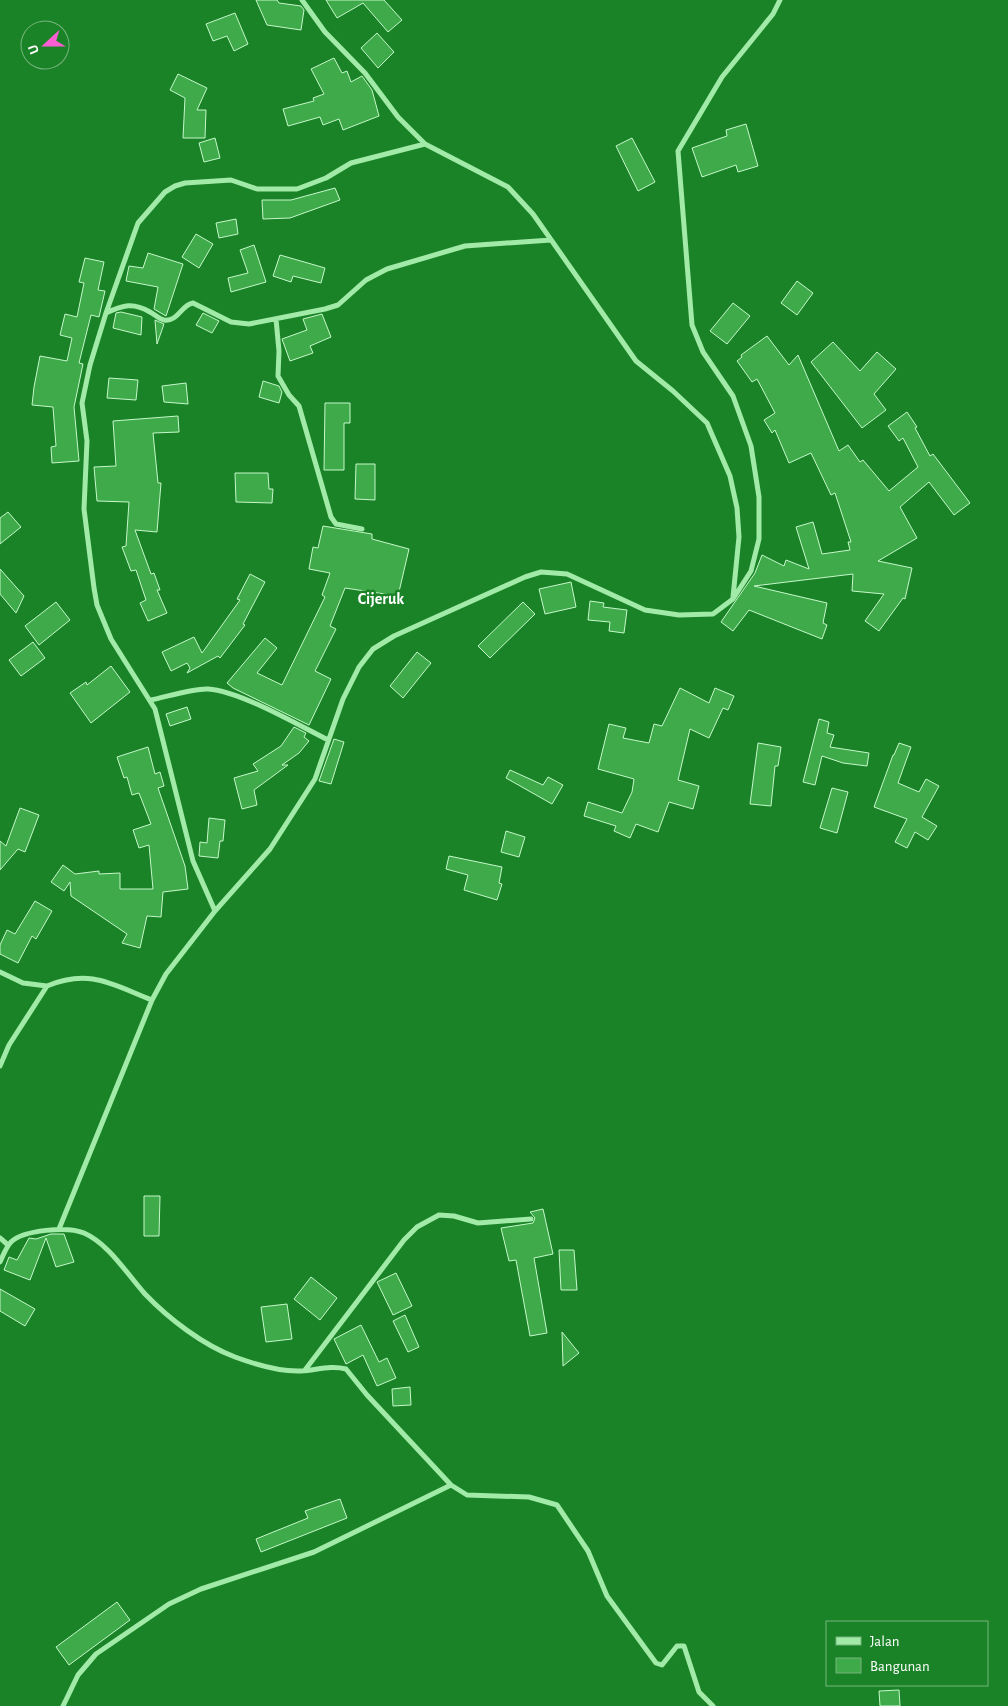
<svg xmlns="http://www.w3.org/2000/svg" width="1008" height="1706" viewBox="0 0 1008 1706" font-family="'Alegreya Sans',sans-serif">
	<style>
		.building { fill: #3faa4a; stroke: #c5f8ca }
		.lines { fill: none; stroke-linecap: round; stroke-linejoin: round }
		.minor { stroke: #a1eaa8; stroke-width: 5 }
		.labels { text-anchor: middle; stroke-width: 5; stroke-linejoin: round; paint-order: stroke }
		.quarter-label { font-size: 16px; font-weight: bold; fill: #fff; stroke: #1b8327 }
	</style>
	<rect width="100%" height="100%" fill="#1b8327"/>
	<path class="building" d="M256 0H277L279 3 301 6 304 10 301 30 267 25Z
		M326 0H384L402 20 388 32 363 3 337 18Z
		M235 13 248 44 234 51 227 36 213 41 206 24Z
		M377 33 394 52 378 68 361 48Z
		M334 58 342 73 347 71 351 82 362 76 372 90 379 116 343 130 339 119 323 125 320 117 288 126 283 109 314 101 313 98 324 94 311 69Z
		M178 74 207 88 197 110H206L205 138H183L185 98 170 90Z
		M746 124 758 166 738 172 736 165 702 177 692 148 727 136 726 130Z
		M215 138 220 158 204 162 199 143Z
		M632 138 655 182 638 191 616 146Z
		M335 188 340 200 290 218 263 219 262 200H291Z
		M236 219 238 234 219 238 216 223Z
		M196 234 213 244 199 268 182 257Z
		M254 245 266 282 231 292 228 278 248 273 240 250Z
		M148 253 183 264 166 316 154 309 158 287 126 281 129 266 143 268Z
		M280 255 325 268 321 283 293 276 291 282 273 276Z
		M85 258 104 262 98 290 105 291 99 317 91 315 79 363 83 364 74 407 79 461 52 463 51 447 56 446 53 407 32 405 34 387 40 356 67 361 72 338 60 335 65 314 77 317 84 283 79 282Z
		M797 281 813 293 797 315 781 303Z
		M733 303 750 316 727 344 710 331Z
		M121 312 142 317 141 335 113 328 116 313Z
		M203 313 219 321 212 333 196 325Z
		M322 314 331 337 310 346 313 353 290 361 282 339 307 330 303 319Z
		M155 320 164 324 157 344Z
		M767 336 789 365 798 355 839 451 848 445 860 462 863 460 889 491 918 467 903 438 899 441 888 426 907 412 917 427 915 428 930 456 933 454 970 503 954 515 929 482 900 507 917 538 878 561 912 568 905 599 903 598 879 631 865 621 884 594 852 591 853 574 754 586 827 603 823 623 827 625 822 639 749 610 733 631 721 622 755 573 762 555 784 566 786 560 809 569 796 527 813 522 822 554 850 550 848 542H851L835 493 831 495 811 453 789 463 775 430 772 433 764 420 775 413 757 379 752 382 737 361 742 357 741 355Z
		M833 342 860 371 877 352 896 369 874 394 886 410 862 428 811 362Z
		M109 378 138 380 136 400 107 398Z
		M263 381 279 386 282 392 279 403 259 397Z
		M186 383 188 404 164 402 162 386Z
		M325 403H350V423H344V470H324Z
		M178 416 179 432 153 433 158 483H161L157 532 135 530 151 574 154 573 160 590H157L167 613 148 621 140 603 146 600 136 570 131 571 122 547 126 546 129 502 97 501 94 467 116 466 113 421Z
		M356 464H375V500L355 499Z
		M235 473H268L269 489H273L272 503 236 502Z
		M8 512 21 527 0 544V518Z
		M323 526 372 534V539L409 549 398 596 345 588 330 626 336 629 315 671 331 679 309 725 233 688 227 683 265 638 277 648 257 673 282 685 325 597 322 595 330 573 309 569 313 547 318 548Z
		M0 569 24 596 16 613 0 594Z
		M250 574 265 582 243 624 245 625 220 658 218 656 187 673 190 668 187 663 171 671 162 652 194 637 202 653 240 600 237 599Z
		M571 582 576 607 545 614 539 589Z
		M590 601 604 603 603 607 627 610 624 633 609 631 610 622 588 620Z
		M56 602 70 620 39 645 25 626Z
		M523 602 535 614 490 658 478 646Z
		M33 642 45 658 21 676 9 660Z
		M417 652 431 663 403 698 390 686Z
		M111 666 130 692 91 723 70 693 86 682 87 685Z
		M680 688 709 703 715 688 734 696 728 710 723 708 709 738 690 729 678 780 699 786 693 809 669 802 658 832 636 824 630 838 614 831 616 826 584 816 588 802 622 813 632 792 634 779 598 769 609 724 626 728 623 738 649 743 654 724 662 726Z
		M187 707 191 719 170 726 166 714Z
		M819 719 829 722 827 733 834 735 830 747 869 753 867 766 843 763 822 756 815 785 803 782Z
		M294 727 306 733 304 737 309 741 299 753 282 765H288L254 790 257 805 242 809 234 778 258 771 253 764 281 746Z
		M334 739 344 742 331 784 319 781Z
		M758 743 781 747 778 766H775L771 806 750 804Z
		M899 743 911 747 898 783 919 792 926 779 939 786 922 817 937 826 928 840 915 832 907 848 895 842 907 819 874 807 893 755H894Z
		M148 747 155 774 160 772 164 786 158 788 185 866 188 889 163 892 161 917 147 916 140 948 122 943 127 934 71 896 70 882 64 891 51 882 63 865 75 874 99 871V874L120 873V889H153L149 845 139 848 133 830 151 824 139 793 132 795 127 777 124 778 117 757Z
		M510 770 543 785 548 777 563 785 552 804 506 778Z
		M832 788 848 792 837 833 820 828Z
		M20 808 39 815 25 852 18 849 0 870V841L6 846Z
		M209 818 225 820 223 841H220L218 858 199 856 200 842 207 843Z
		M506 831 525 837 519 857 501 852Z
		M449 856 502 867 499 883 502 884 497 900 464 890 468 875 446 869Z
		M35 901 52 911 36 939 32 936 18 963 0 954V945L7 930 15 934Z
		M144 1196H160L159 1236H144Z
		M543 1209 553 1254 534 1258 547 1333 530 1336 516 1260 509 1261 501 1228 533 1223 535 1218 530 1212Z
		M51 1234H64L74 1262 56 1267 46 1238 30 1280 4 1270 9 1257 17 1260 29 1238 36 1239Z
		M559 1250H574L577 1290H561Z
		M396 1273 412 1306 393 1315 377 1282Z
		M311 1277 337 1298 320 1320 294 1299Z
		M0 1289 35 1309 25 1326 0 1311Z
		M287 1304 292 1339 266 1342 261 1307Z
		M405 1315 419 1347 408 1352 393 1321Z
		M361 1325 379 1362 387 1358 396 1378 377 1386 363 1355 346 1364 334 1339Z
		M562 1332 579 1353 563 1366Z
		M410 1387 411 1405 393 1406 392 1389Z
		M340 1499 347 1518 261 1552 256 1539 308 1518 305 1511Z
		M117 1602 130 1620 69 1665 56 1647Z
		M899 1690 900 1706H880L879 1691Z"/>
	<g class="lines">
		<path class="minor" d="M302 0 325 32 365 73 398 117 425 144 508 187 533 214 636 361 673 391 707 423 730 476 737 508 739 537 733 597
			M106 313 138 223 165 192 175 186 185 183 231 180 257 189H297L326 178 351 163 425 144
			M276 319 279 351 278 376 289 395 299 406 331 517 336 524 362 529
			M151 700C166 697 195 688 208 689 240 691 298 725 328 740
			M215 911 193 861 155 709 111 639 97 605 94 588 84 509 87 441 82 403 90 365 106 313C123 305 133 302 150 312 154 314 159 319 164 320 178 322 181 305 193 303L231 322 249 324 325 309 338 305 366 280 387 269 465 246 551 240
			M0 972 23 983 47 986
			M0 1066 9 1045 47 986C90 968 113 985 152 1000
			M59 1229 152 1000 166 974 215 911 270 849 315 779 343 699 359 667 373 649 394 636 525 577 541 572 567 574 645 610 679 615 713 614 733 599 751 571 759 539V497L751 446 733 396 703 352 692 325 678 151 722 77 773 14 780 0
			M0 1238 8 1245
			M0 1262C3 1256 6 1247 11 1242 23 1230 68 1226 84 1233 109 1244 127 1274 145 1294 169 1319 203 1345 235 1357 254 1364 281 1372 301 1371 317 1370 331 1365 346 1369L367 1395 451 1485 467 1495 529 1497 557 1505 588 1551 607 1596 656 1663 662 1665 677 1646H684L699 1692 713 1706
			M305 1370 404 1240 417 1227 439 1215 454 1216 478 1223 531 1219
			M63 1706 78 1675 96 1654 169 1604 201 1589 314 1552 451 1485"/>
	</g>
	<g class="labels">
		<g class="quarter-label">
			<text x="381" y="604">Cijeruk</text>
		</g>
	</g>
	<rect x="826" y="1621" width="162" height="65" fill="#1b8327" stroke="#76b57d"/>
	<rect x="836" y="1637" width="25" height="8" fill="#a1eaa8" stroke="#76b57d"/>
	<text x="870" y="1646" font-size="15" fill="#ffffff">Jalan</text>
	<rect x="836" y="1658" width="25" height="15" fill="#3faa4a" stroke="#76b57d"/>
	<text x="870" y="1671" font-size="15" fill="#ffffff">Bangunan</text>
	<g transform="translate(45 45) rotate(249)"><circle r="24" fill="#1b8327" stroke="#76b57d"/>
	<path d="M0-4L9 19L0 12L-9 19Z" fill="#fb5ed3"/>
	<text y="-8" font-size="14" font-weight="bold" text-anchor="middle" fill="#ffffff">U</text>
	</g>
</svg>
